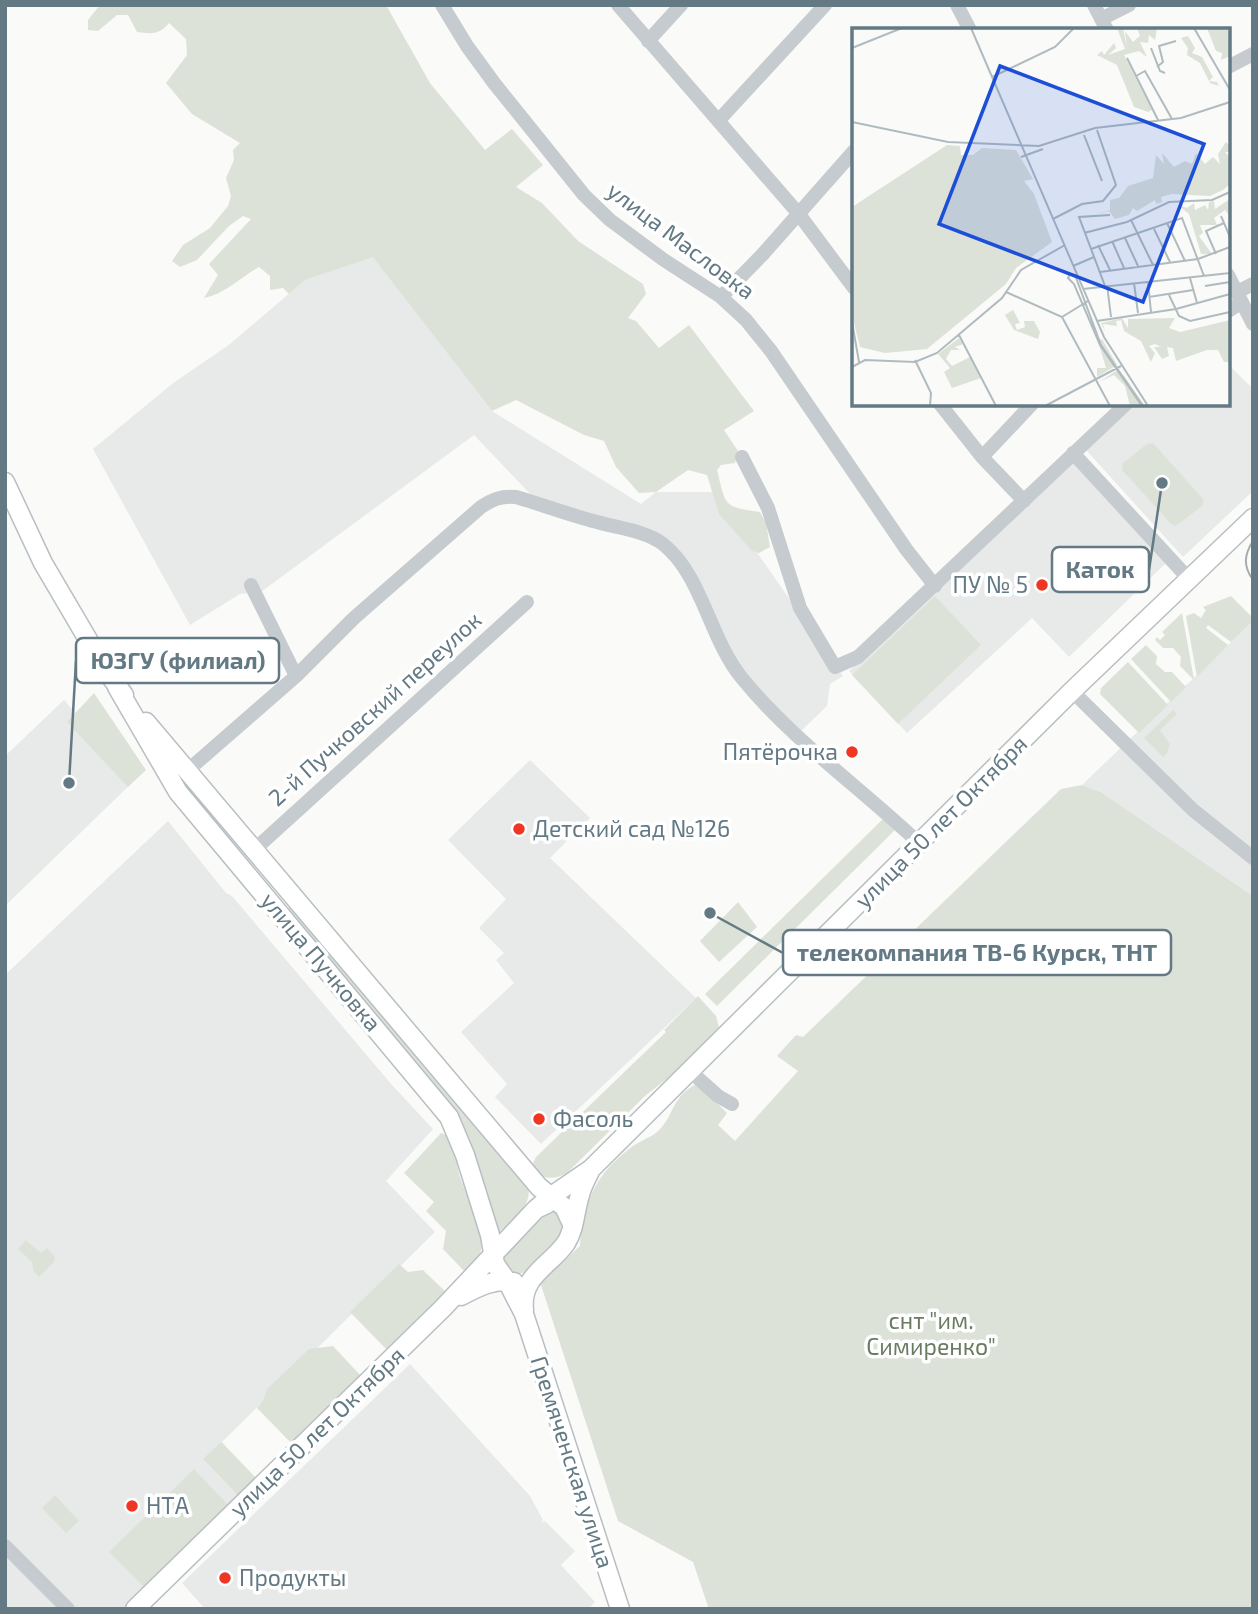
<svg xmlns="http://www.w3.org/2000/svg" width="1258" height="1614" viewBox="0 0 1258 1614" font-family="'Exo 2',sans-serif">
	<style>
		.built { fill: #e8eae9 }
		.green { fill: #dde2d8 }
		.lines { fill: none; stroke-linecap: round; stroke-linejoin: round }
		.major-casing { stroke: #b8bfc2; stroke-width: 21 }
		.minor { stroke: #c5cbce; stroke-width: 14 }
		.major { stroke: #fff; stroke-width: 18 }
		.tram { stroke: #a4aeb2; stroke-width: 2 }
		.poi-dot { fill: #ef3623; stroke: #fff; stroke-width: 2.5 }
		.labels { text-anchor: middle; stroke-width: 7; stroke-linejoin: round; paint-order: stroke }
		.street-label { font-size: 23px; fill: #637a85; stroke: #fff }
		.poi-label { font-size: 23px; fill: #637a85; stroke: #fff; text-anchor: start }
		.park-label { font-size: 23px; fill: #6b7b62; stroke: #fff }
		.inset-road { fill: none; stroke: #b0bbc0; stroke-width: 2 }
		.view { fill: #1d4ed8; fill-opacity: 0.15; stroke: #1d4ed8; stroke-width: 3.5 }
		.inset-edge { fill: none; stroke: #637a85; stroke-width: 3.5 }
		.leader { fill: none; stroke: #637a85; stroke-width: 2.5 }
		.callout-dot { fill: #637a85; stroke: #fff; stroke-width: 2.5 }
		.callout { fill: #fff; stroke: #637a85; stroke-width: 2.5 }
		.callout-label { font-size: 24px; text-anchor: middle; font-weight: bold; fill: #637a85 }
	</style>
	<rect width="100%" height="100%" fill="#fafaf8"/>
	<path class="built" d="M373 256 492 411 641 504 656 492H715L843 676 830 684 827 706 800 732 744 675 661 539 536 500 474 435 261 592 240 594 190 625 93 449 172 384 230 344 305 280Z
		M1228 364 1253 389V491L1183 557 1086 450 1135 404H1228Z
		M1072 459 1166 563 1069 657 1032 618 907 733 849 671Z
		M1253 621V896L1101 792 1082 785Z
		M64 700 136 779 5 906V756Z
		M530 760 590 818 550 858 696 998 541 1144 495 1097 507 1084 461 1032 514 983 496 960 504 953 479 928 506 899 448 840Z
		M168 821 226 893 232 896 392 1085 433 1129 386 1181 435 1232 222 1442 256 1478 123 1609H74L5 1540V975Z
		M410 1364 530 1496 543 1520 541 1523 545 1521 575 1551 561 1565 595 1602 588 1609H205L182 1583Z
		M5 1556 61 1609H5Z"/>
	<path class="green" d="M100 5H386L430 83 485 150 512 129 543 165 516 187 542 203 578 241 643 284 646 294 628 318 636 321 659 348 689 325 754 411 724 430 738 451 735 463 721 465 717 470C726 505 722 507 760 512L766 523 770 547 759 553 752 551 719 514 707 475 688 470 656 492 639 493 616 467 604 441 584 435 516 400 492 411 373 257 305 280 289 294 283 288 270 290V276L259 267C241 277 223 295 204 298L218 275 209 264 251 219 243 216 229 226 197 260 180 267 172 261 183 245 210 228 228 206 231 196 226 178 234 160 233 150 240 143 192 114 166 83 187 55 186 39 169 23C159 35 152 34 137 32L128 15H117L98 31 88 30V20Z
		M1153 443 1204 500 1202 506 1176 526 1171 524 1122 470 1123 463 1147 444Z
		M935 596 981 645 898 724 852 675Z
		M1231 596 1253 618V621L1231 642 1208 625 1206 628 1228 645 1197 677 1186 616 1194 613 1201 618 1206 610 1203 607Z
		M1182 613 1194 680 1180 666 1181 657 1173 648H1163L1155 640 1157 637 1160 640 1165 635 1162 632Z
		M1146 645 1157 656 1156 664 1165 672H1172L1186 687 1171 702 1131 659Z
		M1128 662 1168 705 1139 733 1100 694 1101 688Z
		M94 693 146 770 128 787 67 722Z
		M1173 710 1177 714 1160 730 1170 744 1167 753 1163 757 1144 738Z
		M1082 785 1101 792 1253 896V1609H709L693 1562 618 1521 540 1282 580 1246C582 1205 595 1175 629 1149 637 1142 648 1139 657 1132 669 1122 671 1108 680 1097 684 1091 692 1087 697 1083L727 1113 718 1125 735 1141 798 1071 777 1056 796 1035 803 1037 1061 789Z
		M886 816 897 828 717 1006 705 994Z
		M738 902 757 927 719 962 700 941Z
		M292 905 528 1185C533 1207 513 1218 499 1232L495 1234 464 1139 286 910Z
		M698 996 716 1016 719 1027 673 1074 645 1096 567 1173C553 1181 538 1180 533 1163L536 1157 666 1032 664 1030Z
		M441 1133 449 1136C456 1151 456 1167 462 1183 475 1215 497 1244 467 1274L443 1249 446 1231 426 1211 434 1202 404 1173Z
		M552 1210 560 1215 566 1233 527 1272 513 1275 504 1268 502 1255 541 1213Z
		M26 1240 41 1253 47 1248 55 1257 54 1262 39 1277 33 1270 32 1262 18 1249Z
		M399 1264 408 1272 423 1270 448 1294 388 1351 350 1312Z
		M333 1346 362 1377 292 1444 257 1408 263 1401 267 1389 309 1349Z
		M221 1442 256 1478 238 1495 203 1459Z
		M194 1469 228 1505 144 1587 109 1552Z
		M55 1495 79 1521 66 1533 42 1508Z"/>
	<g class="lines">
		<defs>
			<path id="major" d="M5 482 43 563 107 672 124 695
				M117 687 178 792 449 1117 465 1155 490 1235 495 1264 507 1281 524 1314 620 1609
				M146 722 539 1187 564 1207 573 1226
				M536 1209 550 1197 591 1169 1072 691 1253 518
				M461 1296C478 1287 495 1278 514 1282
				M524 1310C520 1276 550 1266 566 1243 575 1229 575 1210 580 1195 582 1186 587 1178 591 1169
				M135 1609 443 1308 536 1209 547 1204"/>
		</defs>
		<use href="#major" class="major-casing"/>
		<path class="minor" d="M442 5 467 46 494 83 584 195 610 220 664 260 721 297 746 320 771 351 906 549 935 586
			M618 5 798 213 854 288
			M957 5 970 30
			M1094 5 1107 30
			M1101 19 1129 5
			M648 41 681 5
			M1228 67 1253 54
			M719 120 825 5
			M1228 275 1253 324
			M1237 292 1253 284
			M721 297 763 254 854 151
			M1228 311 1242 302
			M940 404 982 457 1024 501
			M1073 453 1189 579
			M742 457 768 508 800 608 835 667 858 657 1126 404
			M982 457 1032 404
			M251 585 296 676
			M1072 691 1193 810 1253 858
			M187 771 296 676 354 618 481 507C493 499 501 496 516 497 543 505 570 515 597 522 618 528 646 531 663 544 702 575 709 637 741 677 792 740 861 788 920 844
			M254 850 527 602
			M690 1071 718 1096 732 1104
			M5 1546 68 1609"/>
		<use href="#major" class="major"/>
		<path class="tram" d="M1253 541C1244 555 1243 566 1253 580"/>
	</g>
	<g class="poi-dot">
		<circle cx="1042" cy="585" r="7"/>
		<circle cx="852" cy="752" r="7"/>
		<circle cx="519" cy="829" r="7"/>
		<circle cx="539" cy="1119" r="7"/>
		<circle cx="132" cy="1506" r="7"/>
		<circle cx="225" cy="1578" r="7"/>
	</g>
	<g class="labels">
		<g class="street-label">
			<text transform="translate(681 241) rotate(37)" y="8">улица Масловка</text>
			<text transform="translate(375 709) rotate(-42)" y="8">2-й Пучковский переулок</text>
			<text transform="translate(941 822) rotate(-45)" y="8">улица 50 лет Октября</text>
			<text transform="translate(321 962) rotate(50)" y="8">улица Пучковка</text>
			<text transform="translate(317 1432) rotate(-44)" y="8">улица 50 лет Октября</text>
			<text transform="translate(572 1462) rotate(72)" y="8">Гремяченская улица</text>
		</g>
		<g class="poi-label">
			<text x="1028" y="593" text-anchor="end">ПУ № 5</text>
			<text x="838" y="760" text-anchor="end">Пятёрочка</text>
			<text x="533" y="837">Детский сад №126</text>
			<text x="553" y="1127">Фасоль</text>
			<text x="146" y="1514">НТА</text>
			<text x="239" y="1586">Продукты</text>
		</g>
		<g class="park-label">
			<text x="931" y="1329">снт "им.<tspan x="931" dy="26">Симиренко"</tspan></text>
		</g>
	</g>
	<g transform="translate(852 28)">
		<rect width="378" height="378" fill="#fafaf8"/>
		<path d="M265 0H271L275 20 273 3 281 14 288 8 285 0H305L303 12 297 7 296 15 288 14 295 29 287 23 272 27 300 82 296 84 282 79 265 37 245 27 250 23 252 27 262 15 264 20 256 27 273 21ZM355 0H376L378 28 369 32 370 25 364 23ZM336 8 343 20 340 25 350 29 361 49 357 53 365 54 367 58 358 55 348 35 335 27 336 20 329 10ZM374 114 378 118V124H373L378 130V156L371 162 358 168 320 166 309 169 310 174 304 176 303 172 285 183 281 180 277 187 263 191 257 183 245 186 258 182V172L267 170 276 158 301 150 304 127 312 136 310 125 322 139 333 133 340 136 344 125 353 136 361 129 368 136 366 126ZM95 117 108 118 109 127H121L130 120 164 122 181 151 172 153 182 166 200 214 164 240 154 256 75 321 33 325 8 319 0 287V179ZM378 171V188L373 182 362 190 365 197H348L351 205 347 208 360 226H349L337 186 326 177 335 180 342 175 343 182 353 177 356 182 357 174 362 173 363 181ZM161 282 168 295 163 296 165 302 173 299 172 293H182L188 304 186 311 162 302 153 287ZM270 290 276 300V291L323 290 317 300 328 304 378 292V334H372L366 322H355L324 333 321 320 315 319 317 328 310 331 302 319H309L303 316 297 318 303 325 299 334 289 313 272 303 269 292 264 293 265 298 251 296 253 303 249 295ZM107 310 111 316 103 319 108 322H99L94 331 100 338 118 329 129 350 100 360 92 344 98 340 86 326ZM250 311 265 337 245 349V340H254L246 313ZM264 343 272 348 293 378H278L273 358 262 347 247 354Z" fill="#dde2d8"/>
		<path class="inset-road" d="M119 0 252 309 296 378M342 0 378 62M0 20 50 0M299 20 308 43 313 45M275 30 306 92M305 39 311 34 307 18 324 13M284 48 293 43 320 91M140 49 203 19 222 0M0 94 96 114 187 118 243 100 329 90 378 74M232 107 250 153M169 129 191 121M369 188 378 209M201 191 230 176 251 173 264 157 245 102M279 192 301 237M315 195 333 233M302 201 318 234M232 205 275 194 317 174 360 172 378 164M273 210 286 238M260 213 272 240M246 217 258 242M239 221 330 190 352 248M364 226 354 203 372 195M221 238 242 229M248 244 346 231 378 219M338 250 345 275M296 254 299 284M282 255 286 285M255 257 259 289M253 258 227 189 258 187M353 258 378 254M231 261 378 245M154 264 210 289 258 378M317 267 327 288 338 293 378 284M297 269 341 262M210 289 236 273M245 293 324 281 378 266M0 294 7 334M107 307 144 378M63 332 79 365 78 378M0 339 13 332 63 334 85 325 150 270 169 242 213 217M193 378 269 338M290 378 248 317 222 256 216 250 218 246 223 247 249 317 291 378"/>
		<path class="view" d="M148 38 352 116 291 274 87 196Z"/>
		<rect width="378" height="378" class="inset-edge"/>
	</g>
	<path class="leader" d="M1162 483L1149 570M69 783L76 661M710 913L783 953"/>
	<g class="callout-dot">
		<circle cx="1162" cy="483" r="7"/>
		<circle cx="69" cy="783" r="7"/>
		<circle cx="710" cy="913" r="7"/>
	</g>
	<g class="callout">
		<rect x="1052" y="547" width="97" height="45" rx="7"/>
		<rect x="76" y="638" width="203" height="45" rx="7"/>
		<rect x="783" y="930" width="388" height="45" rx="7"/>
	</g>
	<g class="callout-label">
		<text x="1100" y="578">Каток</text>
		<text x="178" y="669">ЮЗГУ (филиал)</text>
		<text x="977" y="961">телекомпания ТВ-6 Курск, ТНТ</text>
	</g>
	<rect width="1258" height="1614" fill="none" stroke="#637a85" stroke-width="14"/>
</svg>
